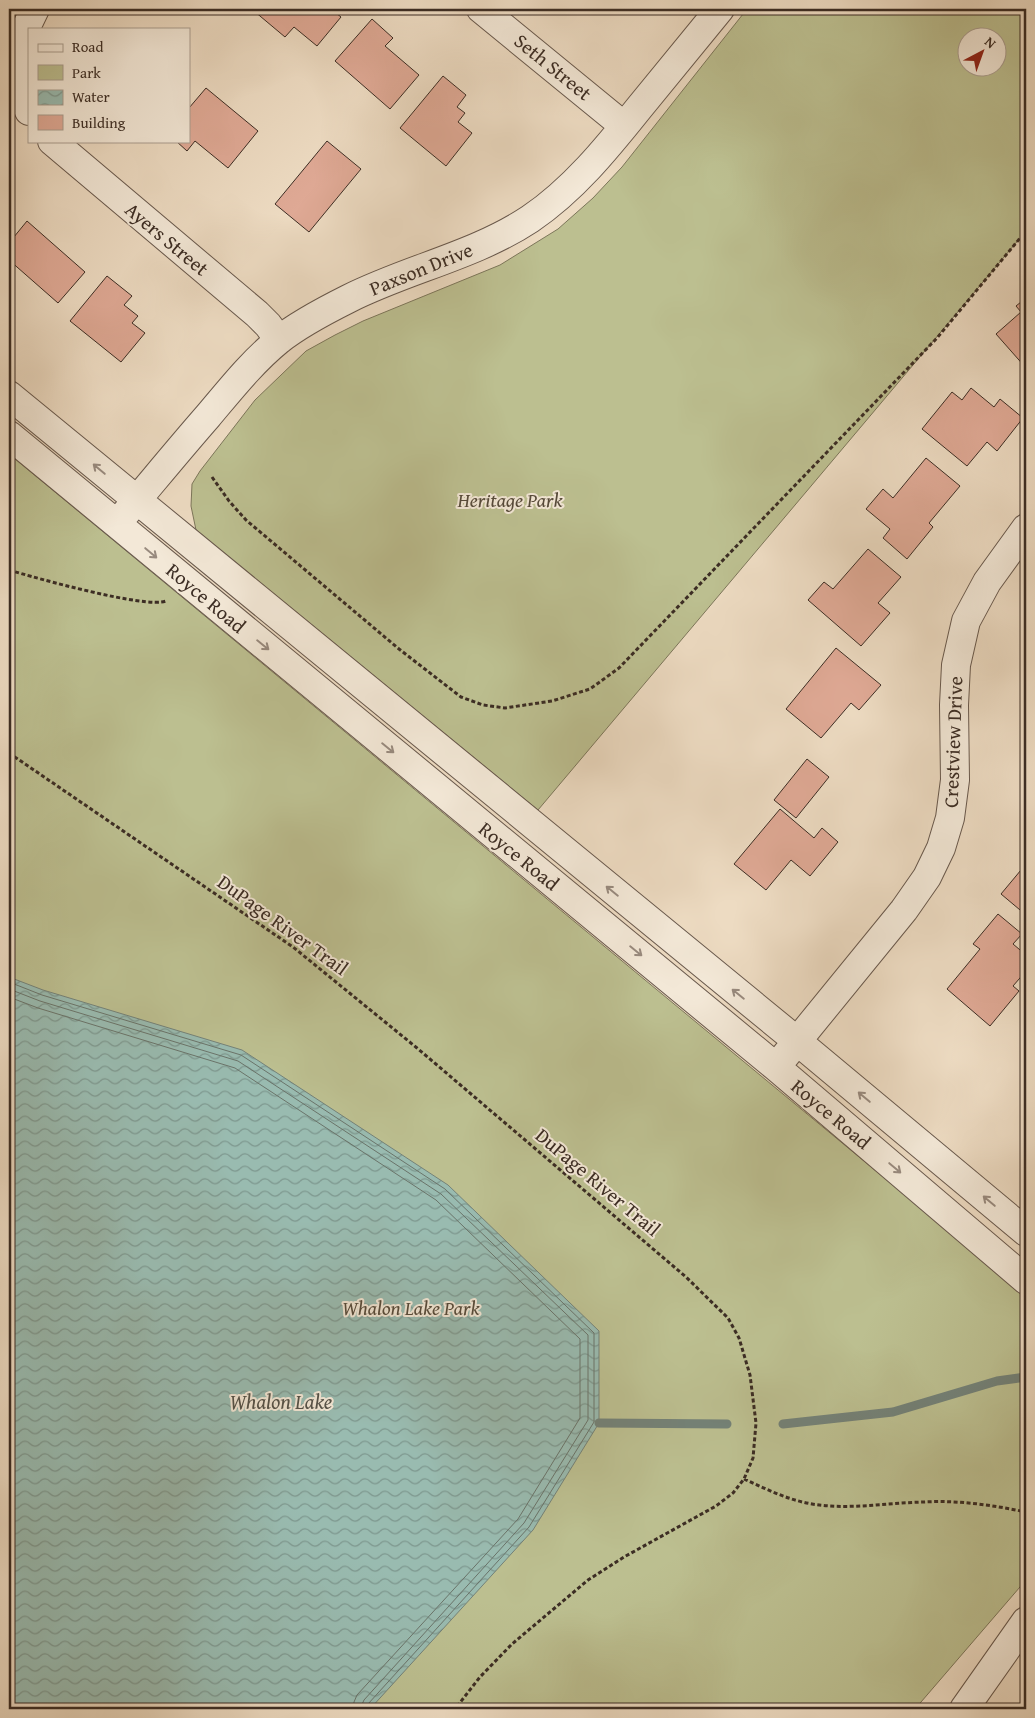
<svg xmlns="http://www.w3.org/2000/svg" width="1035" height="1718" viewBox="0 0 1035 1718" font-family="'Gentium Book Plus',serif">
	<style>
		.green { fill: #bcbf90; stroke: #7c765a; fill-rule: evenodd }
		.water { fill: url(#water-waves); stroke: #748278 }
		.lines { fill: none; stroke-linecap: round; stroke-linejoin: round }
		.shore { stroke: #6a746a; stroke-width: 1 }
		.stream { stroke: #748278; stroke-width: 9 }
		.building { fill: #dfa995; stroke: #3c2d24 }
		.minor-casing { stroke: #68584c; stroke-width: 30 }
		.path { stroke: #3c2d24; stroke-width: 3; stroke-dasharray: 4 2.5; stroke-linecap: butt }
		.minor { stroke: #f3e8d7; stroke-width: 28 }
		.oneway { stroke: #988a7e }
		.labels { text-anchor: middle; stroke-width: 4; stroke-linejoin: round; paint-order: stroke }
		.street-label { font-size: 20px; fill: #3c2d24; stroke: #f3e8d7 }
		.park-label { font-size: 20px; font-style: italic; fill: #564a3a; stroke: #f3e8d7 }
		.water-label { font-size: 21px; font-style: italic; fill: #535047; stroke: #f3e8d7 }
	</style>
	<defs>
		<pattern id="water-waves" width="16" height="10" patternUnits="userSpaceOnUse" patternTransform="scale(1.25)"><rect width="16" height="10" fill="#99bbb0"/><path d="M0 5q4-4 8 0t8 0" fill="none" stroke="#7e988f"/></pattern>
	</defs>
	<rect width="100%" height="100%" fill="#eddbc2"/>
	<filter id="stains"><feTurbulence type="fractalNoise" baseFrequency=".004" numOctaves="4"/><feColorMatrix values="0 0 0 0 .2 0 0 0 0 .09 0 0 0 0 .02 0 0 0 .5 -.17"/></filter>
	<radialGradient id="worn" r=".72"><stop offset=".6" stop-color="#630" stop-opacity="0"/><stop offset="1" stop-color="#630" stop-opacity=".3"/></radialGradient>
	<path class="green" d="M747 9H1026V231L538 810 196 530 191 506 192 484 200 471 255 400 306 351 335 335 363 321 500 265 558 229 593 198 622 167ZM968 38H998V68H968Z
		M9 454 1026 1295V1580L915 1709H9Z"/>
	<path class="water" d="M9 977 43 990 242 1050 448 1185 599 1331V1423L533 1530 370 1709H9Z"/>
	<g class="lines">
		<path class="shore" d="M9 982 42 995 241 1055 445 1189 594 1333V1422L529 1527 368 1704 367 1709
			M9 989 40 1001 238 1061 441 1194 588 1335V1420L524 1523 364 1700 360 1709
			M9 997 38 1008 235 1068 436 1200 580 1339V1418L518 1519 357 1695 354 1702 353 1709"/>
		<path class="stream" d="M599 1423 727 1424
			M783 1424 893 1412 997 1381 1026 1377"/>
	</g>
	<path class="building" d="M256 9H331L341 17 317 46 294 27 285 37 254 11Z
		M372 19 393 38 385 46 419 75 390 109 335 61Z
		M443 76 466 95 457 107 465 113 458 122 472 133 446 166 400 128Z
		M206 88 258 131 228 168 195 141 187 151 176 141H189V108Z
		M327 141 361 169 309 232 275 204Z
		M27 221 85 272 58 303 9 260V243Z
		M107 276 132 296 124 305 138 316 132 323 145 333 121 362 70 321Z
		M1026 298V368L996 334 1021 312 1016 306Z
		M971 388 994 407 1000 399 1023 418 997 451 987 442 967 466 922 429 952 392 962 400Z
		M926 458 960 486 929 523 933 527 907 559 883 538 890 529 866 509 883 489 893 498Z
		M868 549 901 577 878 603 890 613 861 646 808 600 824 582 833 589Z
		M836 648 881 685 859 710 851 703 821 738 786 709Z
		M807 759 829 777 796 818 774 800Z
		M780 809 814 838 822 828 838 842 810 876 791 860 766 890 734 864Z
		M1026 864V915L1001 894Z
		M998 914 1022 934 1013 944 1026 955V971L1013 986 1019 991 990 1026 947 989 980 949 973 944Z"/>
	<g class="lines">
		<defs>
			<path id="minor" d="M481 9 624 126
				M29 111 19 88 18 62 21 38 35 9
				M52 141 257 314 268 325 279 340
				M9 395 797 1041 1026 1232
				M9 435 776 1067 1026 1280
				M125 514C153 481 180 448 208 416 230 390 252 362 279 340 299 324 324 311 348 299 407 269 474 256 530 219 573 190 607 148 639 108 666 75 693 42 720 9
				M785 1056 904 910 927 877 941 848 950 818 955 780 954 705 956 665 966 621 987 582 1026 528
				M964 1709 1026 1621"/>
		</defs>
		<use href="#minor" class="minor-casing"/>
		<path class="path" d="M212 477 229 501 246 520 399 649 461 697 483 705 505 708 552 701 590 689 619 668 937 338 1026 231
			M9 570C36 578 146 609 166 601
			M9 753 293 947 417 1048 686 1277 728 1318 739 1338 750 1375 756 1423 753 1458 744 1479 733 1493 716 1506 624 1557 588 1580 512 1644 480 1677 455 1709
			M744 1479C766 1489 788 1500 812 1504 849 1510 886 1503 923 1502 958 1500 992 1505 1026 1512"/>
		<use href="#minor" class="minor"/>
	</g>
	<defs><path id="oneway-shaft" d="M-6 0H5M1.5-3L5.5 0L1.5 3" fill="none" stroke-width="1.6" stroke-linecap="round" stroke-linejoin="round" transform="scale(1.25)"/></defs>
	<g class="oneway">
		<use href="#oneway-shaft" transform="translate(99 469) rotate(-140)"/>
		<use href="#oneway-shaft" transform="translate(151 553) rotate(40)"/>
		<use href="#oneway-shaft" transform="translate(263 645) rotate(39)"/>
		<use href="#oneway-shaft" transform="translate(388 748) rotate(39)"/>
		<use href="#oneway-shaft" transform="translate(612 891) rotate(-141)"/>
		<use href="#oneway-shaft" transform="translate(636 951) rotate(39)"/>
		<use href="#oneway-shaft" transform="translate(738 994) rotate(-141)"/>
		<use href="#oneway-shaft" transform="translate(864 1097) rotate(-140)"/>
		<use href="#oneway-shaft" transform="translate(895 1168) rotate(40)"/>
		<use href="#oneway-shaft" transform="translate(989 1201) rotate(-140)"/>
	</g>
	<g class="labels">
		<g class="street-label">
			<text transform="translate(553 67) rotate(39)" y="7">Seth Street</text>
			<text transform="translate(167 239) rotate(40)" y="7">Ayers Street</text>
			<text transform="translate(421 269) rotate(-22)" y="7">Paxson Drive</text>
			<text transform="translate(206 598) rotate(40)" y="7">Royce Road</text>
			<text transform="translate(953 742) rotate(-88)" y="7">Crestview Drive</text>
			<text transform="translate(519 856) rotate(39)" y="7">Royce Road</text>
			<text transform="translate(283 925) rotate(36)" y="7">DuPage River Trail</text>
			<text transform="translate(831 1114) rotate(40)" y="7">Royce Road</text>
			<text transform="translate(598 1182) rotate(40)" y="7">DuPage River Trail</text>
		</g>
		<g class="park-label">
			<text x="510" y="507">Heritage Park</text>
			<text x="411" y="1315">Whalon Lake Park</text>
		</g>
		<g class="water-label">
			<text x="281" y="1409">Whalon Lake</text>
		</g>
	</g>
	<rect width="1035" height="1718" fill="none" stroke="#eddbc2" stroke-width="30"/>
	<rect x="10" y="10" width="1015" height="1698" fill="none" stroke="#3c2d24" stroke-width="2.5"/>
	<rect x="15" y="15" width="1005" height="1688" fill="none" stroke="#3c2d24"/>
	<rect x="28" y="28" width="162" height="115" fill="#f3e8d7" stroke="#aa9d8f"/>
	<rect x="38" y="44" width="25" height="8" fill="#f3e8d7" stroke="#aa9d8f"/>
	<text x="72" y="52" font-size="15" fill="#3c2d24">Road</text>
	<rect x="38" y="65" width="25" height="15" fill="#bcbf90" stroke="#aa9d8f"/>
	<text x="72" y="78" font-size="15" fill="#3c2d24">Park</text>
	<rect x="38" y="90" width="25" height="15" fill="url(#water-waves)" stroke="#aa9d8f"/>
	<text x="72" y="102" font-size="15" fill="#3c2d24">Water</text>
	<rect x="38" y="115" width="25" height="15" fill="#dfa995" stroke="#aa9d8f"/>
	<text x="72" y="128" font-size="15" fill="#3c2d24">Building</text>
	<g transform="translate(982 52) rotate(41)"><circle r="24" fill="#f3e8d7" stroke="#aa9d8f"/>
	<path d="M0-4L9 19L0 12L-9 19Z" fill="#8f2418"/>
	<text y="-8" font-size="14" font-weight="bold" text-anchor="middle" fill="#3c2d24">N</text>
	</g>
	<rect width="100%" height="100%" filter="url(#stains)"/>
	<rect width="100%" height="100%" fill="url(#worn)"/>
</svg>
